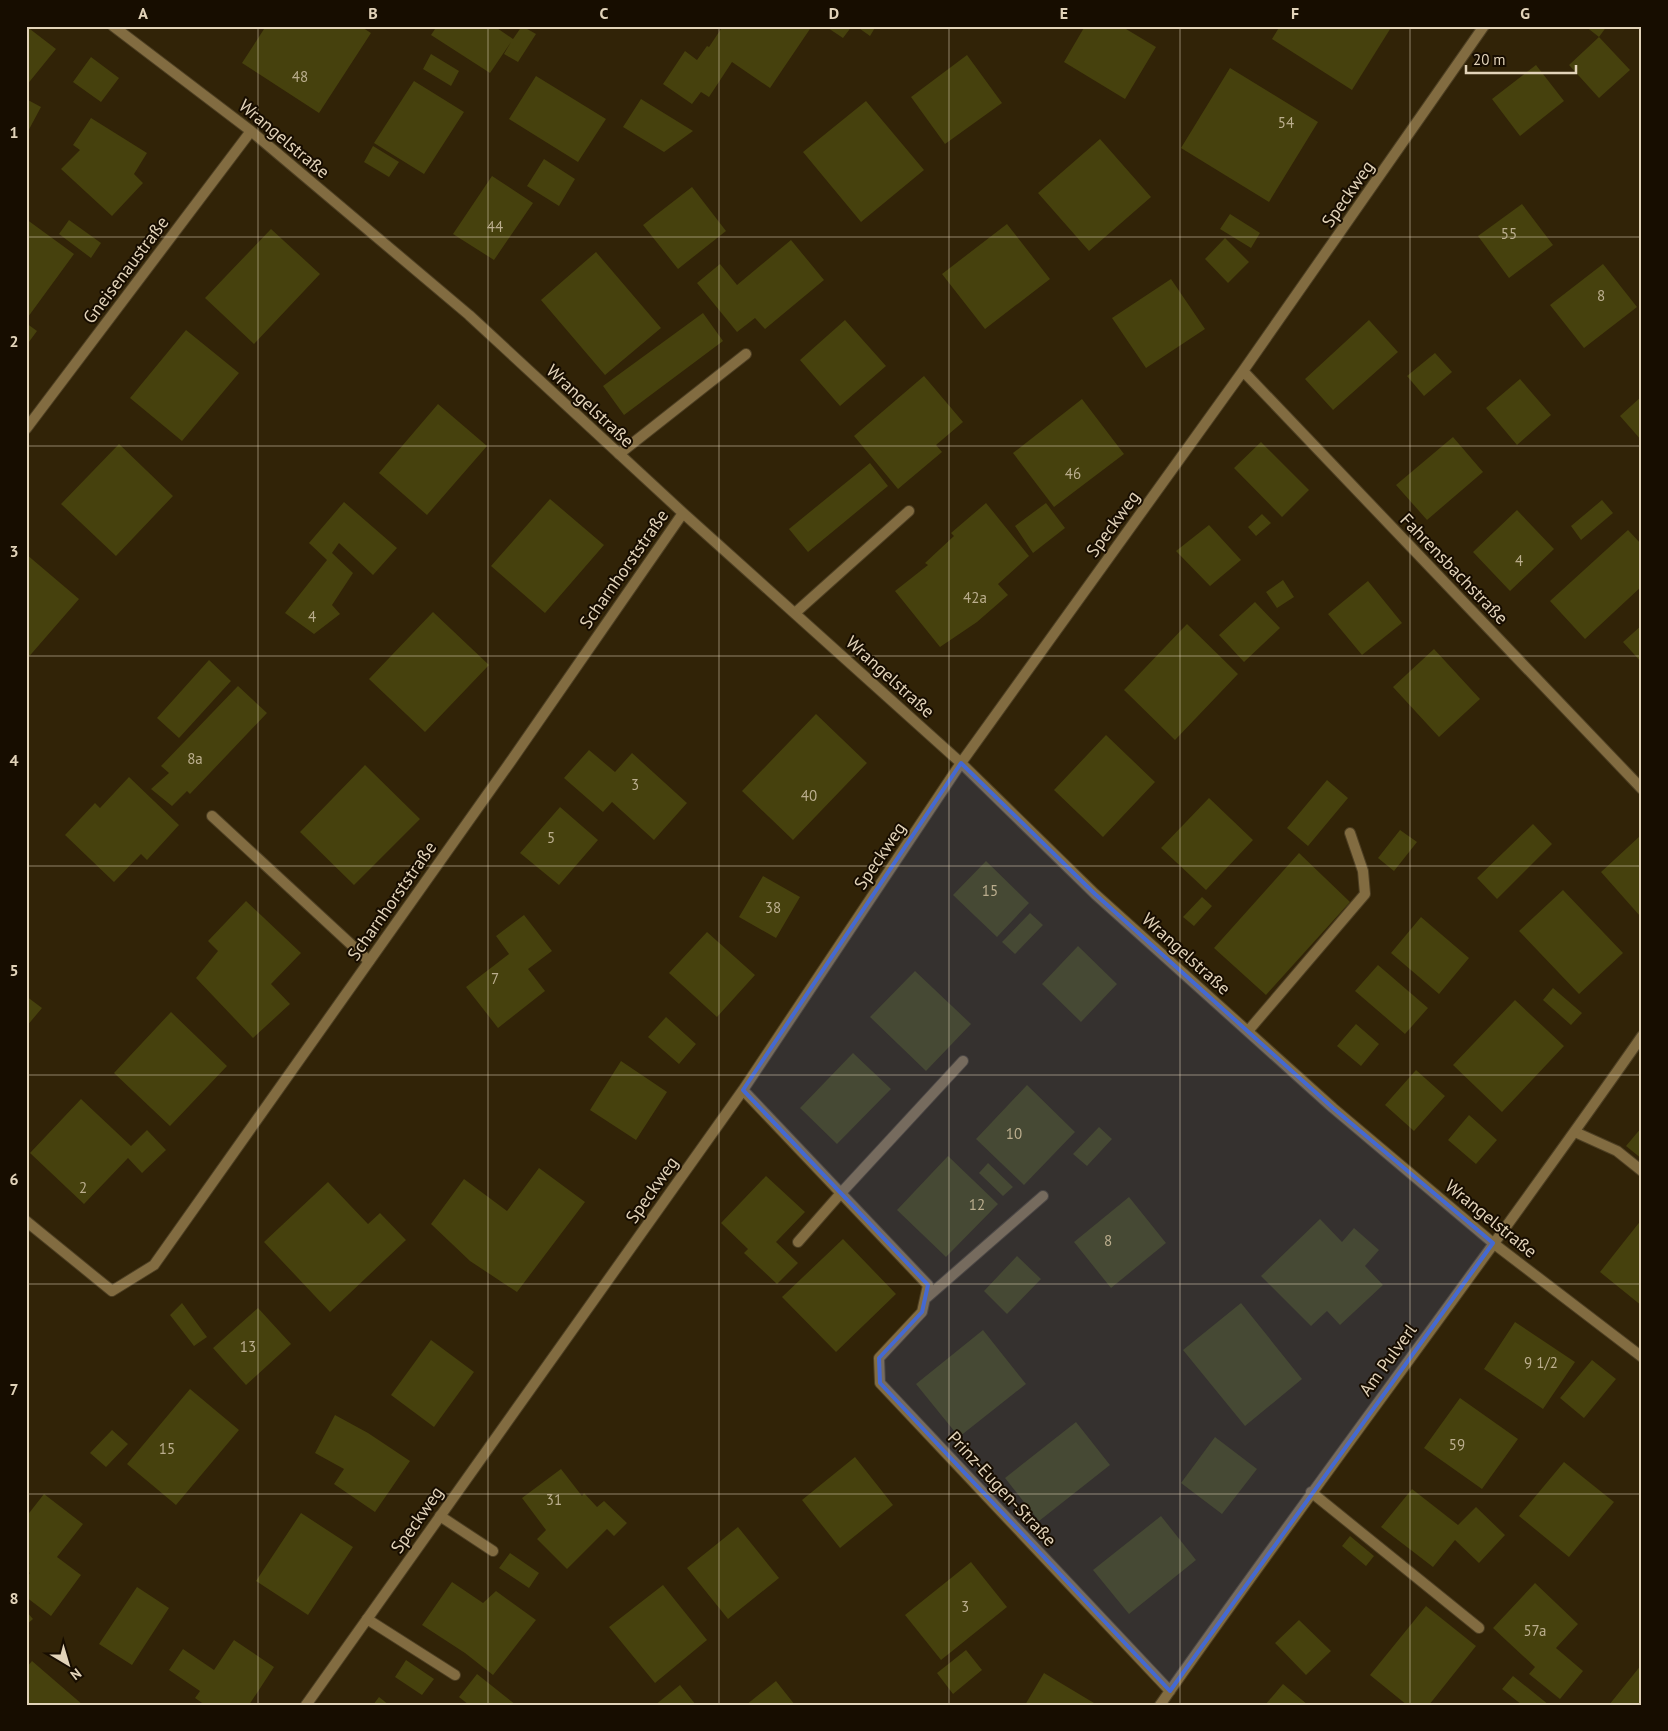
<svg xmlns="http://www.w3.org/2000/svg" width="1668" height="1731" viewBox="0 0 1668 1731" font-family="'PT Sans',sans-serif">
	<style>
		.building { fill: #46410d }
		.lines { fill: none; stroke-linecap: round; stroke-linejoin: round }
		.service-casing { stroke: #4d3f23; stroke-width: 12 }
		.minor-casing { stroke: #4d3f23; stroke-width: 12 }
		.service { stroke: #826c41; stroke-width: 10 }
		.minor { stroke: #826c41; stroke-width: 10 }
		.marked { fill: #4469d2; fill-opacity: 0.2; stroke: #4469d2; stroke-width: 4; stroke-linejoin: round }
		.grid { fill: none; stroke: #e2d3b9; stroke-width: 1; stroke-opacity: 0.55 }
		.labels { text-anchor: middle; stroke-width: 4; stroke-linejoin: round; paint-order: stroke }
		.number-label { font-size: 15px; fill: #bbae8e }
		.street-label { font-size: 18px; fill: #e2d3b9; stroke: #170d00 }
		.neatline { fill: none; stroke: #e2d3b9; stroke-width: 2 }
		.grid-label { font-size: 16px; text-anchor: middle; font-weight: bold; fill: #e2d3b9 }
	</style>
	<rect width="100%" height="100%" fill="#312307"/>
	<path class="building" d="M26 26 56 49 26 86Z
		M266 26H360L371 33 319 113 242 63Z
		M437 26H494L513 39 522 26 536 34 518 62 504 54 511 42 490 73 431 35Z
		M723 26H812L770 88 732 62 709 97 701 92 692 104 663 84 685 51 697 60 707 46 709 47Z
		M825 26H852L843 38Z
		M856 26H876L870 36Z
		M1085 26H1121L1156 47 1125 99 1064 62Z
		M1280 26H1392L1352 90 1272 39Z
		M1585 26H1607L1599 37Z
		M1599 37 1630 70 1599 98 1569 65Z
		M431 54 459 71 451 86 423 69Z
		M967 55 1002 103 945 144 911 97Z
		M91 57 119 78 101 102 73 82Z
		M1536 65 1564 101 1520 136 1492 99Z
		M1230 68 1318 122 1269 202 1181 148Z
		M536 76 606 119 578 162 509 119Z
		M414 81 464 112 424 174 374 143Z
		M641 99 693 131 664 152 623 127Z
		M28 100 41 107 26 135V104Z
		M866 101 924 170 861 222 803 152Z
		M91 118 147 153 134 174 143 183 112 216 61 169 80 150 73 145Z
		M1100 139 1151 197 1089 251 1038 193Z
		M373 146 399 162 389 177 364 162Z
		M544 159 575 179 559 206 527 186Z
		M492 176 533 203 494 260 453 234Z
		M692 187 726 231 678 269 643 225Z
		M1522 204 1553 245 1509 278 1478 236Z
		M1230 214 1260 233 1251 248 1220 229Z
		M26 219 74 254 28 317 26 315Z
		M69 220 101 243 91 258 59 234Z
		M1007 224 1050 279 985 329 942 274Z
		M271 229 320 274 254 344 205 298Z
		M1225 238 1249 262 1228 283 1205 259Z
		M791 240 824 280 765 329 755 318 737 332 697 283 720 264 737 285Z
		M596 252 661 328 605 375 541 300Z
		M1603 264 1637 307 1584 348 1550 305Z
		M1171 279 1205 329 1146 368 1112 318Z
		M703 313 723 341 624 415 603 386Z
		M845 320 886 366 840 406 800 360Z
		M1369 320 1398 352 1333 410 1305 379Z
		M26 323 37 331 26 346Z
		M186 330 239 373 182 441 130 398Z
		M1435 353 1452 372 1424 396 1407 376Z
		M924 376 963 422 936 445 942 452 898 489 854 436Z
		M1520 379 1551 415 1517 445 1486 408Z
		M1642 396V441L1620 416Z
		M1082 399 1124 454 1054 507 1013 453Z
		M438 404 487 446 427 515 379 473Z
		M1453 437 1483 472 1427 520 1396 485Z
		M1261 442 1309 490 1282 517 1234 468Z
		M119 444 173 496 116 556 61 504Z
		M870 463 888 486 808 552 789 529Z
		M550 499 604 545 545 613 491 566Z
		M1602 500 1613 513 1581 540 1571 526Z
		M344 502 397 548 373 575 339 543 332 553 353 573 332 605 340 614 314 634 285 613 327 560 309 543Z
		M986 503 1029 556 998 584 1008 595 977 622 940 647 895 591 928 565 925 563 954 536 951 533Z
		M1046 503 1065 528 1033 553 1015 526Z
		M1517 510 1554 549 1510 591 1473 552Z
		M1262 514 1271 523 1256 536 1248 527Z
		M1209 525 1241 560 1210 586 1176 551Z
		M1628 530 1642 545V586L1585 639 1550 601Z
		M26 554 79 599 26 660Z
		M1283 580 1294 597 1277 608 1266 592Z
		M1368 581 1402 623 1362 655 1328 614Z
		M1255 602 1280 628 1244 662 1219 635Z
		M433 612 489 665 425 732 369 679Z
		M1187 624 1238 674 1175 740 1124 690Z
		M1642 625V663L1623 642Z
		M1434 649 1480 699 1439 737 1393 687Z
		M209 660 231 681 179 738 157 718Z
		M238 686 267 713 190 794 187 791 172 806 151 789 169 773 161 766Z
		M816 714 867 763 793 840 742 791Z
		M1106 735 1155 782 1103 837 1054 790Z
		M589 750 615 772 632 753 687 803 654 840 612 802 603 812 564 778Z
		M365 765 420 819 354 885 300 832Z
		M129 777 179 825 147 860 141 854 114 882 65 835 95 803 100 808Z
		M1327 780 1348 798 1308 846 1287 828Z
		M1209 798 1253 840 1206 890 1161 848Z
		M560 807 598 840 559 885 520 853Z
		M1533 824 1552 844 1497 899 1477 878Z
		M1400 830 1417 842 1394 871 1378 858Z
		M1640 836 1642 838V915L1640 916 1601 872Z
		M1299 853 1350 902 1266 995 1214 948Z
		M986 861 1029 903 997 937 953 895Z
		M763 876 800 897 776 938 739 917Z
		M1563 890 1623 953 1579 994 1519 931Z
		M1202 897 1212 906 1194 926 1183 917Z
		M246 901 301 953 271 984 290 1004 253 1038 196 978 218 951 208 941Z
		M1030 913 1043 925 1015 954 1002 942Z
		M524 915 552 951 528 969 545 991 498 1028 466 987 509 954 496 936Z
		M1421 917 1469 958 1439 994 1391 953Z
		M707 932 755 975 717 1017 669 973Z
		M1078 946 1117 984 1081 1022 1042 984Z
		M1378 965 1428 1008 1405 1034 1355 991Z
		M915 971 971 1024 926 1071 870 1017Z
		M1553 988 1582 1013 1571 1025 1543 1000Z
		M26 996 42 1008 26 1027Z
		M1515 1000 1564 1046 1502 1112 1453 1065Z
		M171 1012 227 1066 170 1126 114 1073Z
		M666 1017 696 1044 679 1064 648 1037Z
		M1356 1024 1379 1044 1361 1066 1337 1046Z
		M853 1053 891 1089 837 1144 800 1108Z
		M621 1061 667 1092 636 1140 590 1110Z
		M1416 1070 1445 1096 1414 1131 1385 1105Z
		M1027 1085 1075 1132 1024 1185 976 1139Z
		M81 1099 131 1146 147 1130 166 1150 142 1173 128 1158 84 1204 30 1153Z
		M1469 1115 1497 1140 1476 1164 1448 1140Z
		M1099 1127 1112 1139 1087 1166 1073 1154Z
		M1642 1127V1159L1626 1146Z
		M948 1156 998 1204 946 1257 897 1210Z
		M988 1163 1013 1187 1003 1196 979 1173Z
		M539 1168 585 1202 517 1292 470 1261 431 1224 464 1179 507 1211Z
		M766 1176 805 1212 776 1242 798 1263 777 1284 744 1253 748 1249 721 1223Z
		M328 1182 368 1224 380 1213 406 1240 330 1312 264 1242Z
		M1129 1197 1166 1243 1111 1288 1074 1242Z
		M1320 1219 1342 1242 1354 1228 1379 1250 1365 1266 1383 1285 1340 1325 1327 1311 1311 1326 1261 1276Z
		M1642 1219V1306L1600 1272Z
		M843 1239 896 1294 836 1352 782 1297Z
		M1017 1256 1041 1279 1007 1314 984 1291Z
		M182 1303 207 1337 194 1346 170 1315Z
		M1241 1303 1302 1379 1245 1426 1183 1350Z
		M258 1308 291 1344 246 1385 213 1348Z
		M1515 1322 1575 1362 1543 1409 1484 1369Z
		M983 1330 1026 1384 959 1437 916 1384Z
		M431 1340 474 1372 434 1427 391 1395Z
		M1592 1360 1616 1379 1584 1418 1560 1398Z
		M190 1389 239 1430 176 1505 127 1464Z
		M1460 1398 1518 1439 1482 1489 1424 1448Z
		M335 1415 368 1433 410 1461 375 1512 334 1484 344 1469 315 1453Z
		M1076 1422 1110 1465 1039 1521 1005 1478Z
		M112 1430 128 1444 106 1467 90 1453Z
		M1215 1437 1257 1469 1222 1514 1181 1483Z
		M855 1457 893 1505 840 1548 802 1500Z
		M1564 1462 1614 1502 1569 1557 1519 1516Z
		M561 1469 582 1496 584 1493 597 1507 604 1501 627 1523 614 1536 607 1529 567 1569 537 1539 546 1530 522 1498Z
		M1412 1489 1458 1525 1476 1507 1505 1535 1479 1563 1455 1540 1433 1567 1381 1527Z
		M44 1494 83 1524 57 1557 81 1575 51 1616 26 1597V1578L30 1573 26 1570V1517Z
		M301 1513 353 1547 308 1615 256 1581Z
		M1161 1516 1196 1560 1129 1614 1093 1570Z
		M738 1527 779 1578 728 1619 687 1568Z
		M1350 1536 1374 1556 1366 1566 1342 1546Z
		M510 1553 539 1573 529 1588 499 1568Z
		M971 1562 1007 1607 941 1660 905 1615Z
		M452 1582 483 1603 496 1591 536 1620 493 1675 465 1653 422 1625Z
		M1535 1583 1578 1624 1556 1648 1583 1671 1560 1699 1529 1674 1535 1667 1493 1628Z
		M663 1585 707 1640 655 1683 609 1627Z
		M137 1587 169 1608 132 1665 99 1644Z
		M1426 1606 1476 1646 1429 1705H1407L1370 1675Z
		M26 1611 33 1619 26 1625Z
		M1299 1620 1331 1651 1306 1675 1275 1643Z
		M234 1640 274 1667 249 1705H205L195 1698 200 1691 169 1670 183 1649 214 1670Z
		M966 1650 982 1670 953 1694 937 1673Z
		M406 1660 434 1679 422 1695 395 1677Z
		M32 1661 83 1705H26V1668Z
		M1642 1664V1705H1609Z
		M1044 1673 1094 1703 1093 1705H1025Z
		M477 1674 516 1705H469L459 1697Z
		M1513 1676 1549 1705H1522L1502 1689Z
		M776 1681 795 1705H746Z
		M1283 1684 1308 1705H1265Z
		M680 1685 696 1705H655Z
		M379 1697 389 1705H373Z"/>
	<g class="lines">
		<defs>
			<path id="service" d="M619 454 746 354
				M795 613 909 511
				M212 816 369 961
				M1248 1031 1365 894 1363 871 1350 833
				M1575 1132 1617 1151 1642 1171
				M1311 1492 1479 1628
				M440 1516 493 1551
				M367 1619 455 1675"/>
			<path id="minor" d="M113 26 251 131 469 315 683 513 961 763 1095 894 1333 1108 1493 1243 1642 1357
				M1243 371 1642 789
				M26 429 251 131
				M743 1090 928 1285 922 1312 879 1358 880 1383 1170 1691
				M26 1221 112 1291 154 1265 511 761 683 513
				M798 1242 841 1193 963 1061
				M925 1299 1043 1196
				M306 1705 743 1090 961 763 1243 371 1484 26
				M1160 1705C1318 1480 1485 1261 1642 1036"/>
		</defs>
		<use href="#service" class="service-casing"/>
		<use href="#minor" class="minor-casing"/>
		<use href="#service" class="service"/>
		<use href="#minor" class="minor"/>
	</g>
	<path class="marked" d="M961 763 1095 894 1333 1108 1493 1243 1170 1691 880 1383 879 1358 922 1312 928 1285 743 1090Z"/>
	<path class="grid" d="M258 26V1705M488 26V1705M719 26V1705M949 26V1705M1180 26V1705M1410 26V1705M26 237H1642M26 446H1642M26 656H1642M26 866H1642M26 1075H1642M26 1284H1642M26 1494H1642"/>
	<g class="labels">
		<g class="number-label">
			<text x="300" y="82">48</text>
			<text x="1286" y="128">54</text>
			<text x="495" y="232">44</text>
			<text x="1509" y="239">55</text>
			<text x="1601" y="301">8</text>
			<text x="1073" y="479">46</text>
			<text x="1519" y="566">4</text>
			<text x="975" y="603">42a</text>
			<text x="312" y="622">4</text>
			<text x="195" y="764">8a</text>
			<text x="635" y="790">3</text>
			<text x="809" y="801">40</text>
			<text x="551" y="843">5</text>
			<text x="990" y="896">15</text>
			<text x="773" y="913">38</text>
			<text x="495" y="984">7</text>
			<text x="1014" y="1139">10</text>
			<text x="83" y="1193">2</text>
			<text x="977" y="1210">12</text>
			<text x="1108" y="1246">8</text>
			<text x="248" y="1352">13</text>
			<text x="1541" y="1368">9 1/2</text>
			<text x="1457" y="1450">59</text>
			<text x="167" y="1454">15</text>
			<text x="554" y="1505">31</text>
			<text x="965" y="1612">3</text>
			<text x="1535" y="1636">57a</text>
		</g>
		<g class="street-label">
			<text transform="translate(284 139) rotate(40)" y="6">Wrangelstraße</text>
			<text transform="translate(1348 194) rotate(-55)" y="6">Speckweg</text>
			<text transform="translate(126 270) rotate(-53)" y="6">Gneisenaustraße</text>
			<text transform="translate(590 406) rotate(43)" y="6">Wrangelstraße</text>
			<text transform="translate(1113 524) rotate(-54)" y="6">Speckweg</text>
			<text transform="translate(624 569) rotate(-55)" y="6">Scharnhorststraße</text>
			<text transform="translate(1454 569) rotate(46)" y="6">Fahrensbachstraße</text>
			<text transform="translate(890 677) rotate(42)" y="6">Wrangelstraße</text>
			<text transform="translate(880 856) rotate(-56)" y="6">Speckweg</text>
			<text transform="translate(392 901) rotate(-55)" y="6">Scharnhorststraße</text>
			<text transform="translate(1186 954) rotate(42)" y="6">Wrangelstraße</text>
			<text transform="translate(652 1190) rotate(-55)" y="6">Speckweg</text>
			<text transform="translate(1491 1219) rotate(39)" y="6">Wrangelstraße</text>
			<text transform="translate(1388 1360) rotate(-54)" y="6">Am Pulverl</text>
			<text transform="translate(1002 1489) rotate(47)" y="6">Prinz-Eugen-Straße</text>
			<text transform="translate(417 1520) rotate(-55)" y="6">Speckweg</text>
		</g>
	</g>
	<rect width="1668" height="1731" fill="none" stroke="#170d00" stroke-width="55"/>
	<g transform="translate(68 1664) rotate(142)" stroke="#170d00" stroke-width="4" paint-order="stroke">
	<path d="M0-4L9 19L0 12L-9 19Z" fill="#e2d3b9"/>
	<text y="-8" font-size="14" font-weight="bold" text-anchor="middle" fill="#e2d3b9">N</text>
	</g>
	<path d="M1466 65v8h110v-8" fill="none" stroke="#e2d3b9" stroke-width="2.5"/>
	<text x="1473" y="65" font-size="15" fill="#e2d3b9" stroke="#170d00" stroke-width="4" paint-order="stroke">20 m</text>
	<rect x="28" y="28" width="1612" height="1676" class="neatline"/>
	<g class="grid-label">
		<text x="143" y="19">A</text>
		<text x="373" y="19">B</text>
		<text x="604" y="19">C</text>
		<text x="834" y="19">D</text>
		<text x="1064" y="19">E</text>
		<text x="1295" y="19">F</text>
		<text x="1525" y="19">G</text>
		<text x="14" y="138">1</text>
		<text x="14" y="347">2</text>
		<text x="14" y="557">3</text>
		<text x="14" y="766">4</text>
		<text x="14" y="976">5</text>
		<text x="14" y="1185">6</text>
		<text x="14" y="1395">7</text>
		<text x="14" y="1604">8</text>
	</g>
</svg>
